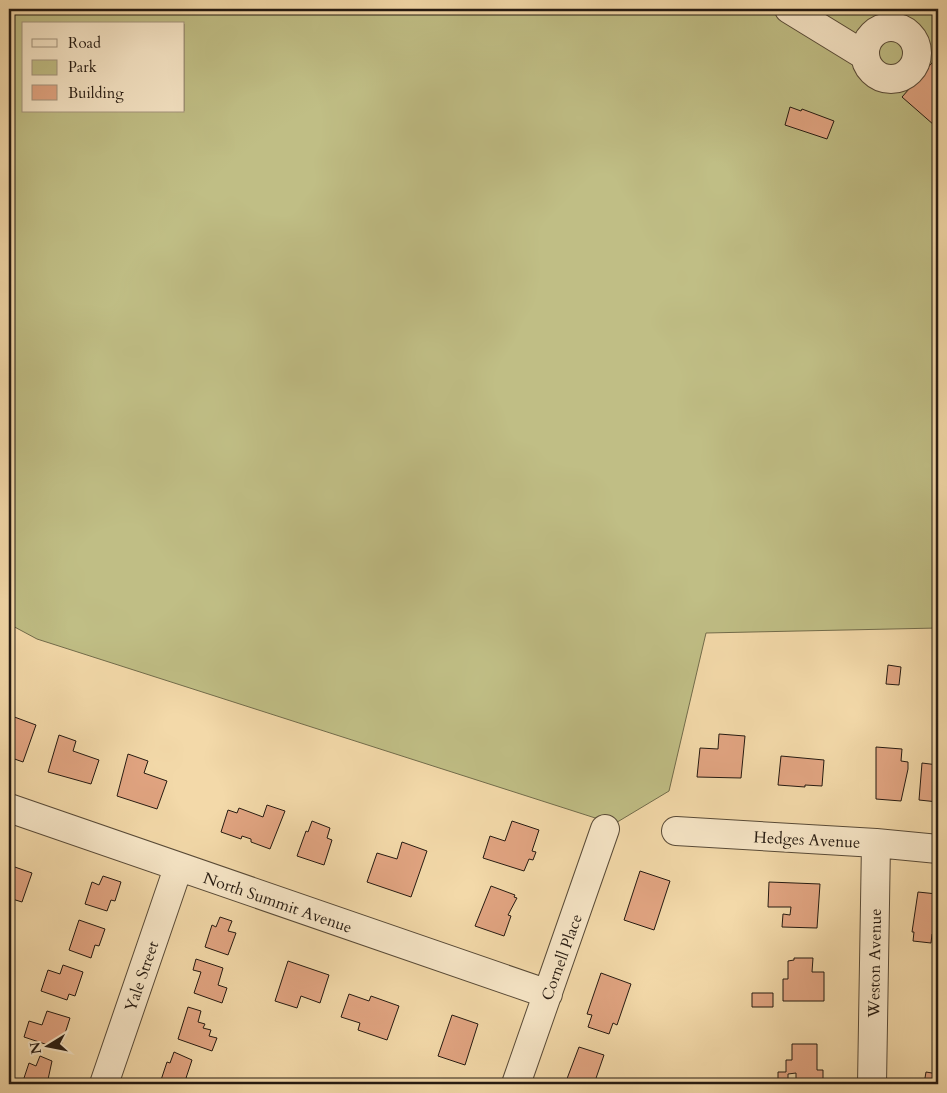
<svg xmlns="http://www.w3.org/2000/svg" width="947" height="1093" viewBox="0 0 947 1093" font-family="Cardo,serif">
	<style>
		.green { fill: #c0be85; stroke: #726c4b; fill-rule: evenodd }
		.building { fill: #e2a582; stroke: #251a11 }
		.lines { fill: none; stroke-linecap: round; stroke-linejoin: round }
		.minor-casing { stroke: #584a37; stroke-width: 30 }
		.minor { stroke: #f7e6c7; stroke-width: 28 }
		.labels { text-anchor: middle; stroke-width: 5; stroke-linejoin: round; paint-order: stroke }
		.street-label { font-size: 16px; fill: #251a11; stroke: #f7e6c7 }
	</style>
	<rect width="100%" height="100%" fill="#f3d9a9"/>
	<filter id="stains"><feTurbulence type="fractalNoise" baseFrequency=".004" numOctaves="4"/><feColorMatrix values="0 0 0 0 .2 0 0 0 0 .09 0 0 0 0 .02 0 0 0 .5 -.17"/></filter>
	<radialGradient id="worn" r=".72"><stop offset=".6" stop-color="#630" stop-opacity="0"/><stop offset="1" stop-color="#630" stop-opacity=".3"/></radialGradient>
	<path class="green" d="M9 9H938V628L706 633 669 791 614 824 37 639 9 624ZM24 24H184V111H24Z"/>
	<path class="building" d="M938 56V120L934 125 902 97Z
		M790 107 801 111 802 109 834 121 827 139 785 125Z
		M888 665 901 667 899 685 886 684Z
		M9 715 36 725 23 762 9 757Z
		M719 734 745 736 741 778 697 777 700 748 718 749Z
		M59 735 76 741 73 751 99 760 91 784 48 772Z
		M876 747 902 749 901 761 908 762V769L901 801 876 799Z
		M128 754 148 761 144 773 167 781 157 809 117 796Z
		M781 756 824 760 822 786 805 785V787L778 785Z
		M922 763 938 765V802L919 800Z
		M267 805 285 811 270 849 251 842V839L242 836 241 839 221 832 228 810 237 813 239 808 263 817Z
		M312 821 330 828 327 838 332 840 324 865 297 856 306 831 308 832Z
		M512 821 539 830 532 851 536 852 533 860 529 859 524 871 483 858 490 836 505 841Z
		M402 842 427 851 411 897 367 882 377 853 397 859Z
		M9 865 32 873 22 902 9 898Z
		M640 871 670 881 654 930 624 920Z
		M103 876 121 882 115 901 111 900 107 911 85 904 92 882 99 885Z
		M769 882 820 884 817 928 782 927 783 914 790 915 791 907H768Z
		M491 886 515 895 514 897 517 898 508 915 511 916 504 936 475 926Z
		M918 892 937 894 936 934H932L931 943 913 941 914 932H912Z
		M220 917 232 921 228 931 236 933 228 955 205 947 212 925 216 927Z
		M79 920 105 929 99 946 95 945 91 958 69 950Z
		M794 958H813L812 972H824V1001H783V979H788V961L794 960Z
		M196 959 223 968 218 985 227 988 222 1003 194 993 201 972 193 970Z
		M288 961 329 975 320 1003 301 996 297 1008 275 1001Z
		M63 965 83 972 75 996 69 994 67 1000 41 991 48 970 60 974Z
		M601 973 631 984 617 1025 613 1023 609 1034 588 1027 592 1015 587 1014Z
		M752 993H773V1007H752Z
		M349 994 369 1001 371 996 399 1006 387 1040 358 1030 360 1023 341 1017Z
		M188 1007 201 1011 198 1022 205 1024 203 1028 211 1030 209 1036 217 1038 212 1051 178 1039Z
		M47 1011 70 1018 60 1049 24 1037 29 1021 42 1025Z
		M452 1015 478 1024 465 1065 438 1056Z
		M792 1044H817V1070H823V1084H796V1073L788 1074V1083H778V1072H786V1060H792Z
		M579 1047 604 1055 594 1084H565Z
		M174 1052 192 1060 186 1078 198 1082V1084L160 1083 167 1062 170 1063Z
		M40 1056 52 1061 47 1084H22L29 1063 36 1066Z
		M926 1072 938 1074V1084H924Z
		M736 1080H758V1084H736Z"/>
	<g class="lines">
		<defs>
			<path id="minor" d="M789 9 864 55
				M865 53a26 26 0 1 1 52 0a26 26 0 1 1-52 0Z
				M9 808 548 994
				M676 831 876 843 938 849
				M104 1084 178 868
				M516 1084 605 829
				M872 1084 876 843"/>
		</defs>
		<use href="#minor" class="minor-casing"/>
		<use href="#minor" class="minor"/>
	</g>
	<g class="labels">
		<g class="street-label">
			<text transform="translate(807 839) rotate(3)" y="6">Hedges Avenue</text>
			<text transform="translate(278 902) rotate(19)" y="6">North Summit Avenue</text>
			<text transform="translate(561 957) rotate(-70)" y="6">Cornell Place</text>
			<text transform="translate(874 963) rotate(-89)" y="6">Weston Avenue</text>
			<text transform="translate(141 976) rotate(-71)" y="6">Yale Street</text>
		</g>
	</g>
	<rect width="947" height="1093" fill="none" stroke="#f3d9a9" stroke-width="30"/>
	<rect x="10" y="10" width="927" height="1073" fill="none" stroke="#251a11" stroke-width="2.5"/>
	<rect x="15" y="15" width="917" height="1063" fill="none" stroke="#251a11"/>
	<rect x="22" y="22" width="162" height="90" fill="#f7e6c7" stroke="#a3947e"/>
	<rect x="32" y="39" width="25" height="8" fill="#f7e6c7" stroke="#a3947e"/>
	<text x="68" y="48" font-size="15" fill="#251a11">Road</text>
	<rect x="32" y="60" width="25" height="15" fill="#c0be85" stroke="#a3947e"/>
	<text x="68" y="72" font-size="15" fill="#251a11">Park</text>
	<rect x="32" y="85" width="25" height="15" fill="#e2a582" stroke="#a3947e"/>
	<text x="68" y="98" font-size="15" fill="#251a11">Building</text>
	<g transform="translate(48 1046) rotate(260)" stroke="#f7e6c7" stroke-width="4" paint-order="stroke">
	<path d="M0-4L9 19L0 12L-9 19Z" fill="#251a11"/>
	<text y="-8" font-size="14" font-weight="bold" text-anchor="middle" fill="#251a11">N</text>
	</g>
	<rect width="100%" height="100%" filter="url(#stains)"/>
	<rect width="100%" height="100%" fill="url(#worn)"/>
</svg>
